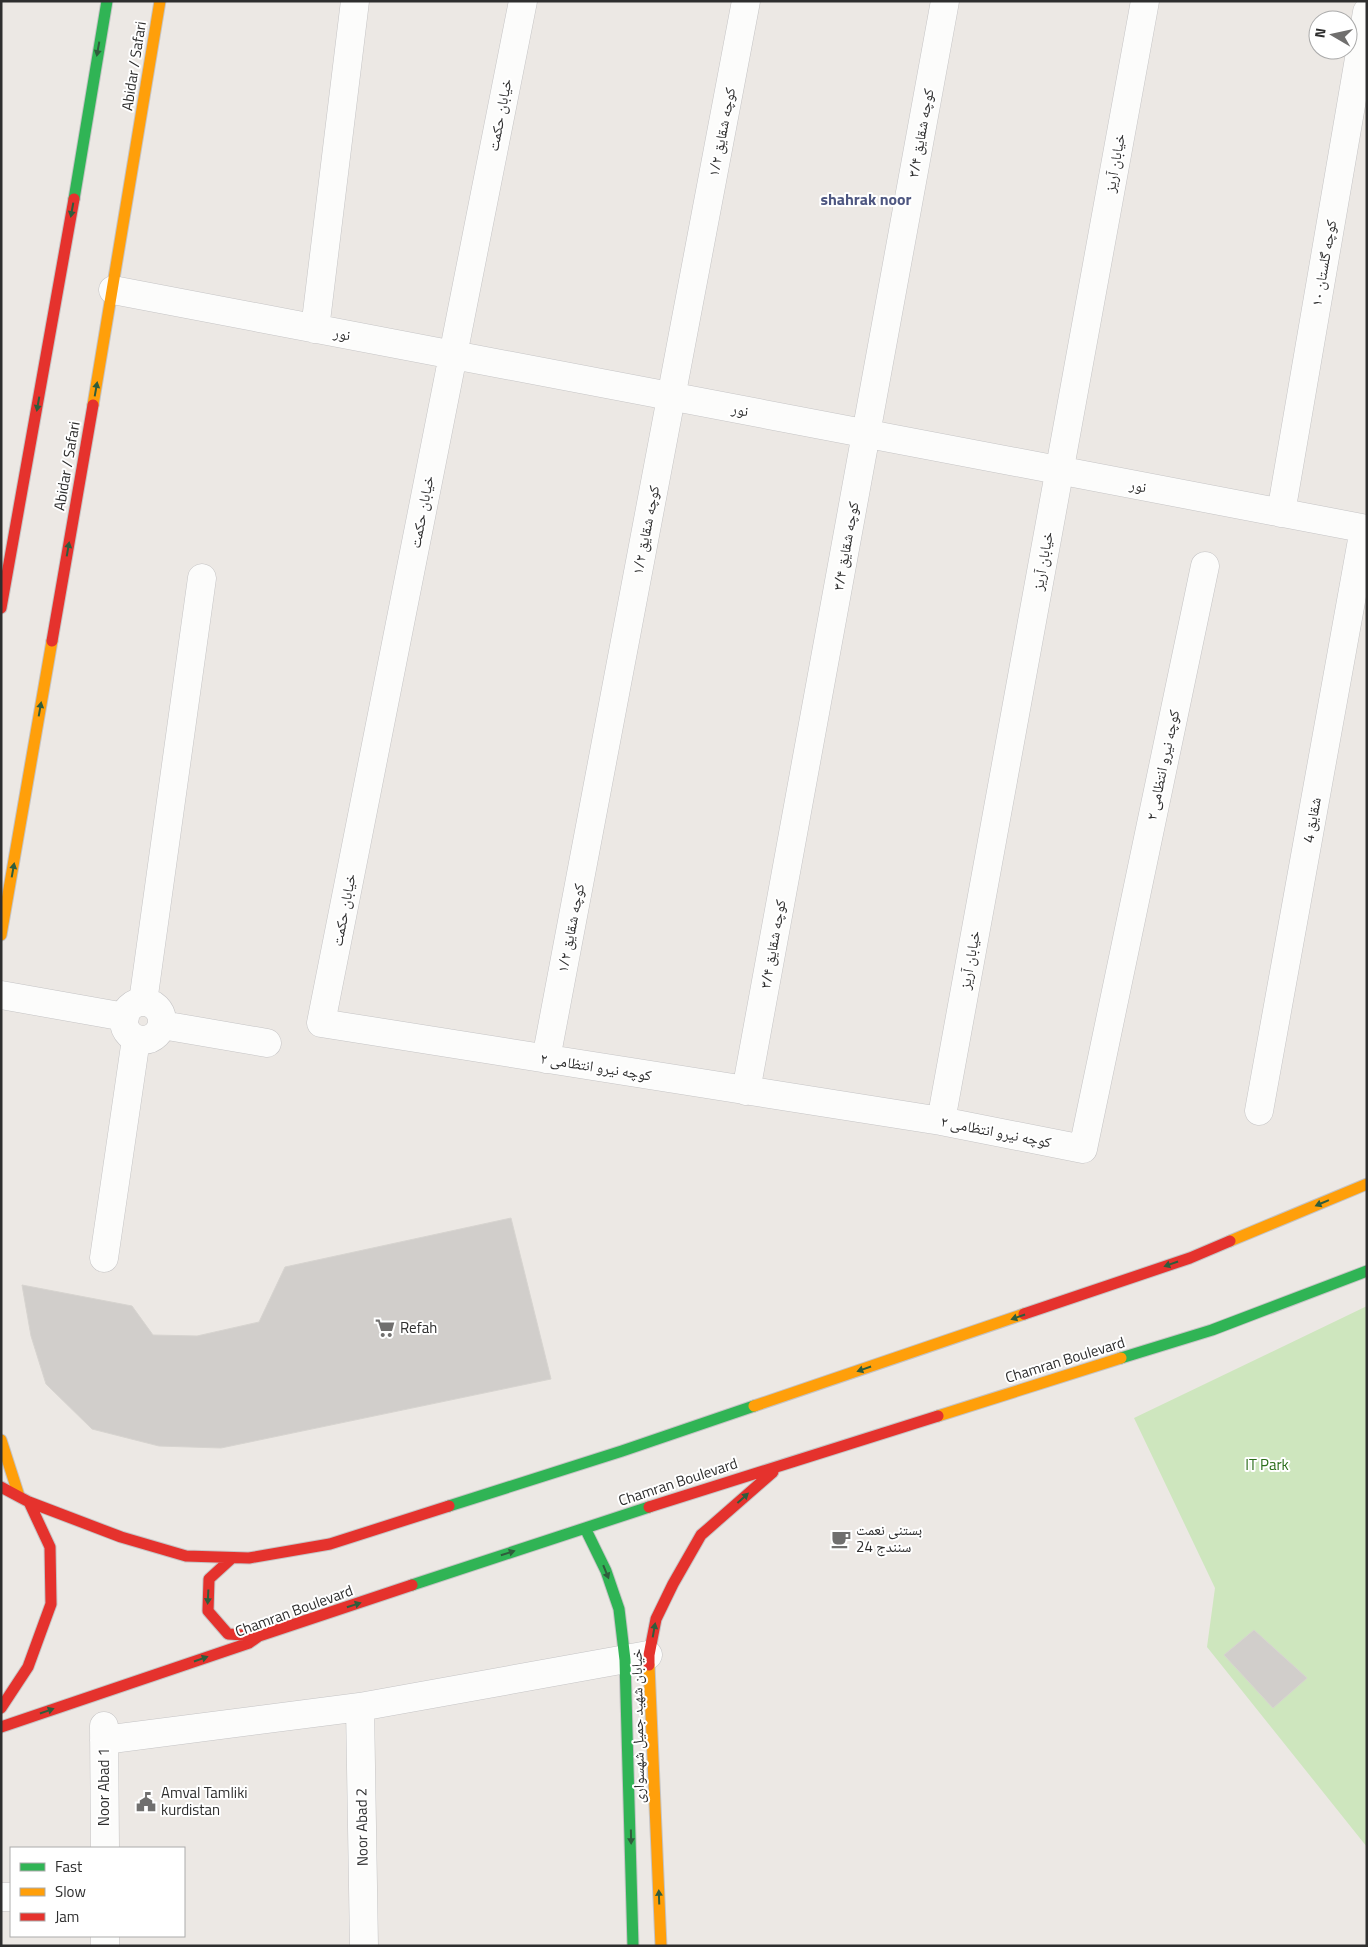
<svg xmlns="http://www.w3.org/2000/svg" width="1368" height="1947" viewBox="0 0 1368 1947" font-family="'Titillium Web','Noto Naskh Arabic',sans-serif">
	<style>
		.green { fill: #cee6be }
		.building { fill: #d1cecb; stroke: #d7d4d0 }
		.lines { fill: none; stroke-linecap: round; stroke-linejoin: round }
		.street-casing { stroke: #c5c4c5; stroke-width: 29 }
		.fast-casing { stroke: #c5c4c5; stroke-width: 13 }
		.slow-casing { stroke: #c5c4c5; stroke-width: 13 }
		.jam-casing { stroke: #c5c4c5; stroke-width: 13 }
		.street { stroke: #fcfcfb; stroke-width: 28 }
		.fast { stroke: #30b455; stroke-width: 11 }
		.slow { stroke: #ff9f0a; stroke-width: 11 }
		.jam { stroke: #e5322d; stroke-width: 11 }
		.oneway { fill: #2f5d3c }
		.labels { text-anchor: middle; stroke-width: 4; stroke-linejoin: round; paint-order: stroke }
		.street-label { font-size: 15px; fill: #2e2e2e; stroke: #fff }
		.poi-label { font-size: 15px; fill: #2e2e2e; stroke: #fff; text-anchor: start }
		.park-label { font-size: 15px; fill: #2c6e1b; stroke: #fff }
		.neighbourhood-label { font-size: 16px; font-weight: bold; fill: #4d5680; stroke: #fff }
	</style>
	<rect width="100%" height="100%" fill="#ece8e4"/>
	<path class="green" d="M1367 1306V1847L1207 1647 1215 1588 1134 1418Z"/>
	<path class="building" d="M511 1218 551 1379 221 1448 159 1446 92 1429 46 1384 31 1336 22 1285 132 1306 153 1335 197 1336 259 1322 285 1267Z
		M1254 1630 1307 1678 1273 1708 1224 1655Z"/>
	<g class="lines">
		<defs>
			<path id="street" d="M523 1 321 1023 941 1121 1083 1149 1205 566
				M113 290 1367 529
				M315 329 355 1
				M1281 513 1367 12
				M1 995 125 1017
				M143 1002 202 578
				M124 1021a19 19 0 1 1 38 0a19 19 0 1 1-38 0Z
				M162 1025 267 1043
				M546 1059 746 1
				M746 1091 945 1
				M1259 1111 1364 529
				M941 1121 1145 1
				M104 1258 136 1039
				M360 1707 364 1946
				M104 1726 105 1848
				M104 1740 360 1707 648 1655
				M1 1897H11
				M105 1936V1946"/>
			<path id="fast" d="M74 199 107 1
				M1121 1358 1212 1330 1367 1271
				M449 1506 622 1451 754 1406
				M585 1528 606 1571 619 1609 625 1660 633 1946
				M412 1585 649 1507"/>
			<path id="slow" d="M93 405 160 1
				M1 935 52 641
				M1230 1241 1367 1184
				M754 1406 1024 1314
				M938 1416 1121 1358
				M1 1440 19 1496
				M649 1665 661 1946"/>
			<path id="jam" d="M1 608 74 199
				M52 641 93 405
				M1024 1314 1190 1258 1230 1241
				M1 1487 29 1502 50 1547 51 1604 28 1667 1 1708
				M29 1502 121 1537 186 1556 249 1558 330 1544 449 1506
				M649 1507 938 1416
				M232 1558 209 1579 208 1611 228 1634 259 1636
				M649 1665V1655L656 1619 673 1584 701 1535 773 1472
				M1 1727 249 1643 259 1636 412 1585"/>
		</defs>
		<use href="#street" class="street-casing"/>
		<use href="#fast" class="fast-casing"/>
		<use href="#slow" class="slow-casing"/>
		<use href="#jam" class="jam-casing"/>
		<use href="#street" class="street"/>
		<use href="#fast" class="fast"/>
		<use href="#slow" class="slow"/>
		<use href="#jam" class="jam"/>
	</g>
	<defs><path id="oneway-solid" d="M-6-.8H1V-3.2L6.5 0L1 3.2V.8H-6Z" transform="scale(1.25)"/></defs>
	<g class="oneway">
		<use href="#oneway-solid" transform="translate(98 49) rotate(100)"/>
		<use href="#oneway-solid" transform="translate(72 210) rotate(100)"/>
		<use href="#oneway-solid" transform="translate(96 389) rotate(-80)"/>
		<use href="#oneway-solid" transform="translate(38 404) rotate(100)"/>
		<use href="#oneway-solid" transform="translate(68 549) rotate(-80)"/>
		<use href="#oneway-solid" transform="translate(40 709) rotate(-80)"/>
		<use href="#oneway-solid" transform="translate(13 870) rotate(-80)"/>
		<use href="#oneway-solid" transform="translate(1322 1203) rotate(157)"/>
		<use href="#oneway-solid" transform="translate(1171 1264) rotate(161)"/>
		<use href="#oneway-solid" transform="translate(1018 1317) rotate(161)"/>
		<use href="#oneway-solid" transform="translate(864 1369) rotate(161)"/>
		<use href="#oneway-solid" transform="translate(743 1498) rotate(-42)"/>
		<use href="#oneway-solid" transform="translate(508 1553) rotate(-18)"/>
		<use href="#oneway-solid" transform="translate(606 1572) rotate(68)"/>
		<use href="#oneway-solid" transform="translate(208 1597) rotate(93)"/>
		<use href="#oneway-solid" transform="translate(354 1605) rotate(-18)"/>
		<use href="#oneway-solid" transform="translate(654 1630) rotate(-80)"/>
		<use href="#oneway-solid" transform="translate(201 1659) rotate(-19)"/>
		<use href="#oneway-solid" transform="translate(47 1711) rotate(-19)"/>
		<use href="#oneway-solid" transform="translate(631 1837) rotate(89)"/>
		<use href="#oneway-solid" transform="translate(659 1897) rotate(-92)"/>
	</g>
	<defs>
		<symbol id="supermarket-bare" viewBox="-9 -9 18 18"><path d="M-6-5.5h2.5l.6 2H6L4.5 2H-2.5L-4.4-4H-6ZM-1.5 3.2a1.3 1.3 0 1 0 .1 0ZM3 3.2a1.3 1.3 0 1 0 .1 0Z" fill="#706f6e" stroke="#fff" stroke-width="2.5" paint-order="stroke"/></symbol>
		<symbol id="cafe-bare" viewBox="-9 -9 18 18"><path d="M-5.5-4.5H6V0H3Q3 3.5 0 3.5H-2.5Q-5.5 3.5-5.5 0ZM3-3.2v2h1.7v-2ZM-6 4.5H4V6H-6Z" fill="#706f6e" stroke="#fff" stroke-width="2.5" paint-order="stroke"/></symbol>
		<symbol id="civic-bare" viewBox="-9 -9 18 18"><path d="M-.6-6.5H3V-4.5H.6V-3L4-1V1h2V6H-6V1h2V-1L-.6-3ZM-1.2 2.5V6h2.4V2.5Z" fill="#706f6e" stroke="#fff" stroke-width="2.5" paint-order="stroke"/></symbol>
	</defs>
	<g fill-rule="evenodd">
		<use href="#supermarket-bare" x="371" y="1314" width="28" height="28"/>
		<use href="#cafe-bare" x="827" y="1525" width="28" height="28"/>
		<use href="#civic-bare" x="132" y="1788" width="28" height="28"/>
	</g>
	<g class="labels">
		<g class="street-label">
			<text transform="translate(134 66) rotate(-81)" y="5">Abidar / Safari</text>
			<text transform="translate(500 115) rotate(-79)" y="5">خیابان حکمت</text>
			<text transform="translate(722 132) rotate(-79)" y="5">کوچه شقایق ۱/۲</text>
			<text transform="translate(921 133) rotate(-80)" y="5">کوچه شقایق ۳/۴</text>
			<text transform="translate(1115 163) rotate(-80)" y="5">خیابان آریز</text>
			<text transform="translate(1324 263) rotate(-80)" y="5">کوچه گلستان ۱۰</text>
			<text transform="translate(342 334) rotate(11)" y="5">نور</text>
			<text transform="translate(740 410) rotate(11)" y="5">نور</text>
			<text transform="translate(67 466) rotate(-80)" y="5">Abidar / Safari</text>
			<text transform="translate(1138 486) rotate(11)" y="5">نور</text>
			<text transform="translate(422 512) rotate(-79)" y="5">خیابان حکمت</text>
			<text transform="translate(646 530) rotate(-79)" y="5">کوچه شقایق ۱/۲</text>
			<text transform="translate(846 546) rotate(-80)" y="5">کوچه شقایق ۳/۴</text>
			<text transform="translate(1043 561) rotate(-80)" y="5">خیابان آریز</text>
			<text transform="translate(1163 765) rotate(-78)" y="5">کوچه نیرو انتظامی ۲</text>
			<text transform="translate(1312 820) rotate(-80)" y="5">شقایق 4</text>
			<text transform="translate(344 910) rotate(-79)" y="5">خیابان حکمت</text>
			<text transform="translate(571 928) rotate(-79)" y="5">کوچه شقایق ۱/۲</text>
			<text transform="translate(773 944) rotate(-80)" y="5">کوچه شقایق ۳/۴</text>
			<text transform="translate(970 960) rotate(-80)" y="5">خیابان آریز</text>
			<text transform="translate(596 1067) rotate(9)" y="5">کوچه نیرو انتظامی ۲</text>
			<text transform="translate(996 1132) rotate(11)" y="5">کوچه نیرو انتظامی ۲</text>
			<text transform="translate(1065 1360) rotate(-17)" y="5">Chamran Boulevard</text>
			<text transform="translate(678 1482) rotate(-18)" y="5">Chamran Boulevard</text>
			<text transform="translate(294 1611) rotate(-20)" y="5">Chamran Boulevard</text>
			<text transform="translate(638 1726) rotate(-91)" y="5">خیابان شهید جمیل شهسواری</text>
			<text transform="translate(104 1787) rotate(-90)" y="5">Noor Abad 1</text>
			<text transform="translate(362 1827) rotate(-91)" y="5">Noor Abad 2</text>
		</g>
		<g class="poi-label">
			<text x="400" y="1333">Refah</text>
			<text x="856" y="1535">بستنی نعمت<tspan x="856" dy="17">سنندج 24</tspan></text>
			<text x="161" y="1798">Amval Tamliki<tspan x="161" dy="17">kurdistan</tspan></text>
		</g>
		<g class="park-label">
			<text x="1267" y="1470">IT Park</text>
		</g>
		<g class="neighbourhood-label">
			<text x="866" y="205">shahrak noor</text>
		</g>
	</g>
	<rect width="1368" height="1947" fill="none" stroke="#2e2e2e" stroke-width="5"/>
	<rect x="10" y="1847" width="175" height="90" fill="#ffffff" stroke="#ababab"/>
	<rect x="20" y="1863" width="25" height="8" fill="#30b455" stroke="#ababab"/>
	<text x="55" y="1872" font-size="15" fill="#2e2e2e">Fast</text>
	<rect x="20" y="1888" width="25" height="8" fill="#ff9f0a" stroke="#ababab"/>
	<text x="55" y="1897" font-size="15" fill="#2e2e2e">Slow</text>
	<rect x="20" y="1913" width="25" height="8" fill="#e5322d" stroke="#ababab"/>
	<text x="55" y="1922" font-size="15" fill="#2e2e2e">Jam</text>
	<g transform="translate(1333 35) rotate(279)"><circle r="24" fill="#ffffff" stroke="#ababab"/>
	<path d="M0-4L9 19L0 12L-9 19Z" fill="#706f6e"/>
	<text y="-8" font-size="14" font-weight="bold" text-anchor="middle" fill="#2e2e2e">N</text>
	</g>
</svg>
